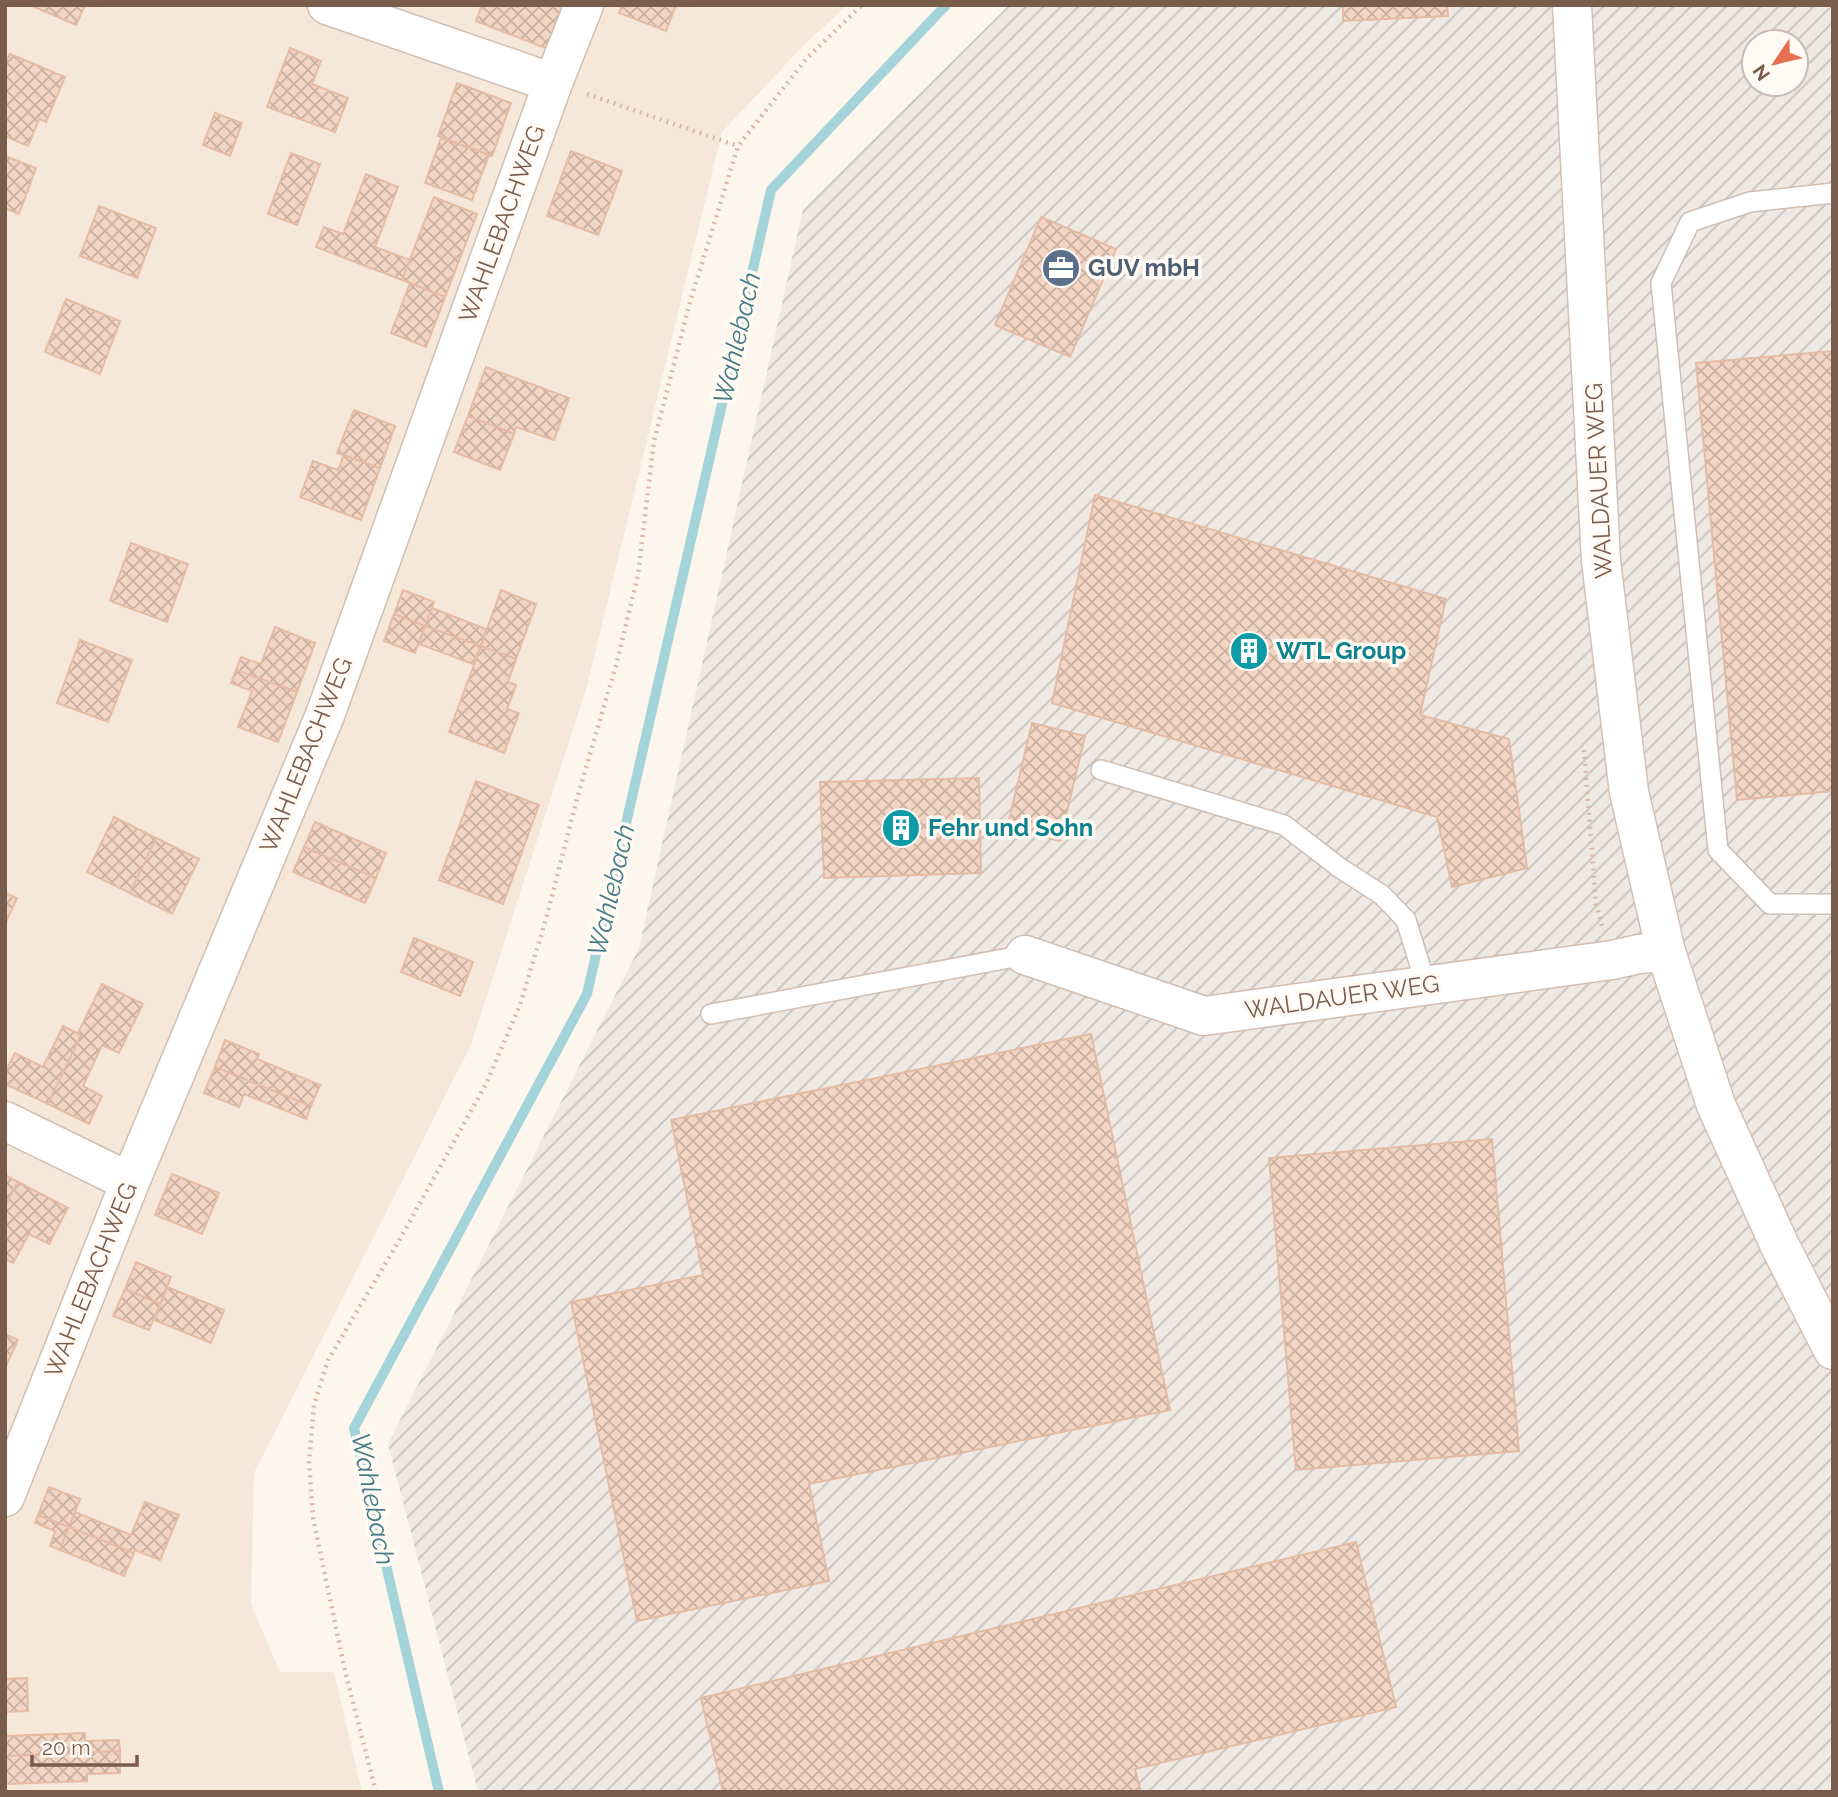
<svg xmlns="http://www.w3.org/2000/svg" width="1838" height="1797" viewBox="0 0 1838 1797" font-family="Raleway,sans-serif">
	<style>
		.residential { fill: #f5e8da }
		.industrial { fill: url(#industrial-furrows); fill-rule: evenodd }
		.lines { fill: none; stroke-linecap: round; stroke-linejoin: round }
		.stream { stroke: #a5d3da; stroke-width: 10 }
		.building { fill: url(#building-cross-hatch); stroke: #e6bba3; stroke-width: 2 }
		.lane-casing { stroke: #d1beb0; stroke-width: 22 }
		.street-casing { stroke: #d1beb0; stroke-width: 41 }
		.secondary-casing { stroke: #d6c0b0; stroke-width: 41 }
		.path { stroke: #d9b8a5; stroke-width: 4.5; stroke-dasharray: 2 5; stroke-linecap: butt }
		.lane { stroke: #fff; stroke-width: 19 }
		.street { stroke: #fff; stroke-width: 38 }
		.secondary { stroke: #fff; stroke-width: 38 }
		.labels { text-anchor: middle; stroke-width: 7; stroke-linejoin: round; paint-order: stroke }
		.street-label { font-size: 24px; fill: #7a5c4d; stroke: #fffaf3 }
		.service-label { font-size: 24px; font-weight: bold; fill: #4e5e75; stroke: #fffaf3; text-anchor: start }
		.culture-label { font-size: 24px; font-weight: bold; fill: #0d838f; stroke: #fffaf3; text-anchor: start }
		.water-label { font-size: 26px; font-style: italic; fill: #437c86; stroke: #fffaf3 }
	</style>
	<defs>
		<pattern id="industrial-furrows" width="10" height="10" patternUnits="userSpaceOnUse" patternTransform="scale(1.75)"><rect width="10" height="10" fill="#efe9e4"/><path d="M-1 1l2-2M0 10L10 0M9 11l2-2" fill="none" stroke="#c7c0bb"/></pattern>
		<pattern id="building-cross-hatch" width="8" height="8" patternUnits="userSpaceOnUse" patternTransform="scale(1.75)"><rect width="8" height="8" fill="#f3d5c3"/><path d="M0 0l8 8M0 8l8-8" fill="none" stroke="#cab0a1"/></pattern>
	</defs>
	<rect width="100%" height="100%" fill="#fdf6ec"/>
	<path class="residential" d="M5 5H847L802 47 722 132 587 686 471 1045 254 1473 251 1604 280 1672H334L362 1792H5Z"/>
	<path class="industrial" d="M1009 5H1833V1792H478L388 1444 639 948 803 209ZM1754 42H1796V84H1754Z"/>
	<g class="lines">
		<path class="stream" d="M439 1792 354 1428 587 994 771 190 946 5"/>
	</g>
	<path class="building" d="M30 5H85L76 25Z
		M482 5H512L518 7 519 5H563L550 50 476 21Z
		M622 5H676L666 31 619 13Z
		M1343 5H1447L1448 16 1343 21Z
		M290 48 321 61 312 84 348 98 335 132 267 107Z
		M10 54 65 77 46 122 39 119 28 146 5 136V64Z
		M457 83 511 103 492 156 438 136Z
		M215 113 242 123 230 156 203 145Z
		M441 138 489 155 472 200 425 183Z
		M571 151 622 171 598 235 547 216Z
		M291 153 320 164 297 225 268 214Z
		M5 156 36 168 19 214 5 208Z
		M366 174 398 187 375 247 410 260 402 280 316 247 324 227 343 234Z
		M434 197 477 214 445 297 402 280Z
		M99 206 156 228 137 278 80 256Z
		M1041 217 1116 249 1070 357 995 325Z
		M410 283 445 297 426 347 391 333Z
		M66 299 120 321 100 374 45 352Z
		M1833 351V791L1737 800 1696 363Z
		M486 367 569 398 554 440 516 427 514 434 468 416Z
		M354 410 395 426 380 468 337 453Z
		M468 416 514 434 500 470 454 452Z
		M344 455 380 468 361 520 300 497 313 461 338 470Z
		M1095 495 1446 599 1420 715 1509 739 1527 868 1452 887 1437 817 1052 703Z
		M131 543 188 564 167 622 110 601Z
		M403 590 434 602 425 626 394 614Z
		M501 590 536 604 516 659 481 646Z
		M432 608 486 629 481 646 425 626Z
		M394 614 425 626 415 653 384 641Z
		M425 626 481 646 473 664 419 644Z
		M275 627 315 643 297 692 236 670 241 657 261 664Z
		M80 640 132 660 108 722 57 703Z
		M481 646 516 659 508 682 516 685 507 709 519 713 504 753 449 732Z
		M236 670 297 692 278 742 238 727 252 691 231 683Z
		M1032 723 1085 736 1060 841 1007 828Z
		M979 778 981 873 824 878 820 782Z
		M476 781 539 805 503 904 439 880Z
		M114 817 156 838 130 893 87 872Z
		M315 822 386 853 376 878 304 847Z
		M156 838 199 859 172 914 130 893Z
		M304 847 376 878 365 903 293 872Z
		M5 893 17 898 5 924Z
		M414 938 473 962 460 996 401 972Z
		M102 984 143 1004 119 1053 102 1045 83 1086 102 1096 89 1124 48 1104 81 1035 78 1033Z
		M63 1026 81 1035 48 1104 5 1084V1072L15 1053 43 1067Z
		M1091 1034 1170 1410 809 1484 829 1581 637 1621 571 1302 703 1275 671 1120Z
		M225 1040 259 1054 257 1059 320 1085 311 1106 215 1067Z
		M215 1067 311 1106 306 1119 244 1094 239 1107 204 1093Z
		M1492 1139 1519 1451 1296 1470 1269 1158Z
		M172 1174 219 1193 202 1234 155 1215Z
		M5 1175 18 1182 5 1206Z
		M18 1182 68 1208 49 1244 29 1234 13 1263 5 1259V1206Z
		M136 1262 171 1277 160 1304 125 1289Z
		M167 1287 224 1310 211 1343 154 1320Z
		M125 1289 160 1304 149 1330 113 1316Z
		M5 1334 18 1340 5 1368Z
		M49 1487 80 1499 69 1527 38 1515Z
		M145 1502 179 1515 160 1560 135 1550 134 1553 69 1527 75 1512 131 1535Z
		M38 1515 69 1527 60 1550 50 1546 55 1531 35 1523Z
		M69 1527 134 1553 124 1576 60 1550Z
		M1356 1542 1396 1707 1135 1769 1141 1792H723L701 1698Z
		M27 1678 28 1711 5 1712V1679Z
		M85 1733V1741L119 1740 120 1751 5 1756V1736Z
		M120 1751V1773L87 1774V1781L5 1784V1756Z"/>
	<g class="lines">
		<defs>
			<path id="lane" d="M1833 193 1750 202 1690 222 1661 283 1718 850 1770 904H1833
				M1101 770 1284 825 1340 868 1382 895 1406 920 1426 985
				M711 1014 1025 955"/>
			<path id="street" d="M327 5 553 83
				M1025 955 1204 1016 1612 960 1639 954 1666 952
				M5 1121 130 1182
				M5 1497 130 1182 325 715 553 83 584 5"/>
			<path id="secondary" d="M1572 5 1601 561 1629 792 1666 952 1716 1105 1780 1246 1833 1350"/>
		</defs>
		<use href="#lane" class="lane-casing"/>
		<use href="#street" class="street-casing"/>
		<use href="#secondary" class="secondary-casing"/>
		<path class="path" d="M587 94 738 146
			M1584 750 1596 904 1602 926
			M376 1792 345 1671 313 1518 309 1462 314 1405 328 1360 400 1239 486 1084 520 1005 546 919 578 795 617 662 638 575 654 441 690 302 738 146 807 58 862 5"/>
		<use href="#lane" class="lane"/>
		<use href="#street" class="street"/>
		<use href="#secondary" class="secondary"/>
	</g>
	<defs>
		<symbol id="office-disc" viewBox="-11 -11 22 22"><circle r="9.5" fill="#5c6f8a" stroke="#fffaf3"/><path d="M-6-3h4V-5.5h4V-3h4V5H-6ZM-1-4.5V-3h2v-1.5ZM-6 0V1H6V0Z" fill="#fff"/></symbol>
		<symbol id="building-disc" viewBox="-11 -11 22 22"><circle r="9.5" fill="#0f9aa8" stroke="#fffaf3"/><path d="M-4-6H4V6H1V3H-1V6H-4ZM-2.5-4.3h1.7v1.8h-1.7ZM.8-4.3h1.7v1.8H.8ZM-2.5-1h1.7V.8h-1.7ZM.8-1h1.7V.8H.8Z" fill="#fff"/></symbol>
	</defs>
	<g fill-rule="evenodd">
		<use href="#office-disc" x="1039" y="246" width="44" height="44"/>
		<use href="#building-disc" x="1227" y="629" width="44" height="44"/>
		<use href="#building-disc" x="879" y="806" width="44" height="44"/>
	</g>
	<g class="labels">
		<g class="street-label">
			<text transform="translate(502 224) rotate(-70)" y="8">WAHLEBACHWEG</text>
			<text transform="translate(1599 481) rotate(-93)" y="8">WALDAUER WEG</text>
			<text transform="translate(306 755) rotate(-68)" y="8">WAHLEBACHWEG</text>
			<text transform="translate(1342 997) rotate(-8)" y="8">WALDAUER WEG</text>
			<text transform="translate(91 1280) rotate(-68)" y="8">WAHLEBACHWEG</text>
		</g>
		<g class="service-label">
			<text x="1088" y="276">GUV mbH</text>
		</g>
		<g class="culture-label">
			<text x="1276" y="659">WTL Group</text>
			<text x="928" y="836">Fehr und Sohn</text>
		</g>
		<g class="water-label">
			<text transform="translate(737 338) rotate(-77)" y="9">Wahlebach</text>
			<text transform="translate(611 890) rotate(-77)" y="9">Wahlebach</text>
			<text transform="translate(373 1499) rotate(79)" y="9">Wahlebach</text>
		</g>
	</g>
	<rect width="1838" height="1797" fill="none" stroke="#7a5c4d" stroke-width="14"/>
	<g transform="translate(1775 63) rotate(235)"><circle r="33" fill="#fffaf3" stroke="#cabbb1" stroke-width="2"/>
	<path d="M0-5L12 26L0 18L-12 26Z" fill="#e76f51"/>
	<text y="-10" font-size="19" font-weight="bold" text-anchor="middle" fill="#7a5c4d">N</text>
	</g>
	<path d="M32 1755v10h105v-10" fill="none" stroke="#7a5c4d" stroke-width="3.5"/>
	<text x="42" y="1755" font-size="21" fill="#7a5c4d" stroke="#fffaf3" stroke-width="5" paint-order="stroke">20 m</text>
</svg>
